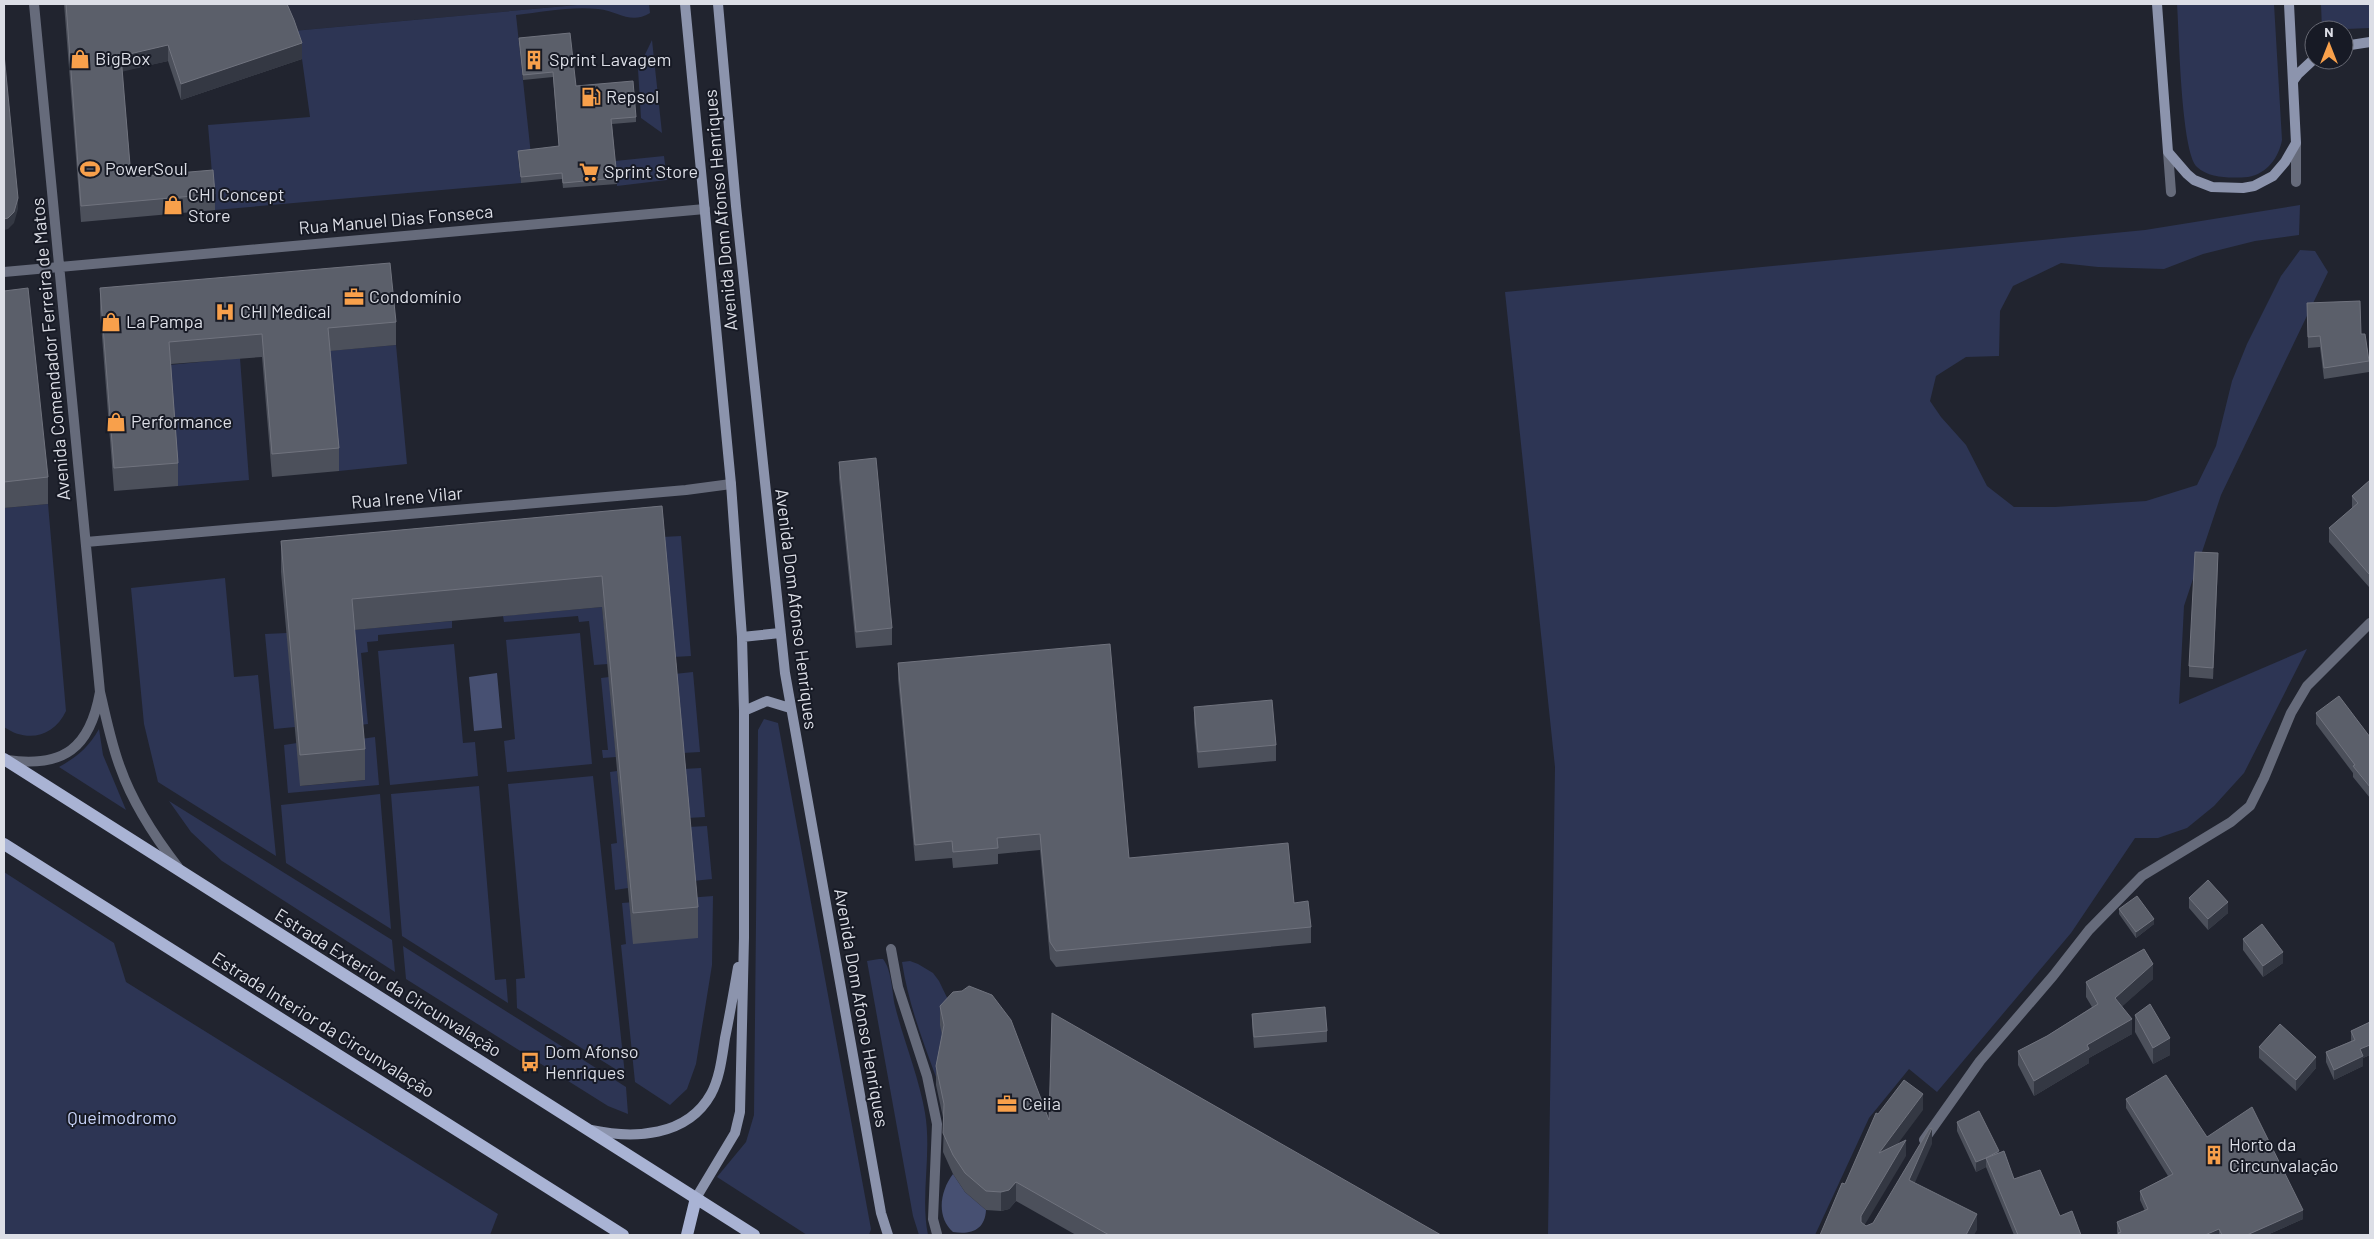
<svg xmlns="http://www.w3.org/2000/svg" width="2374" height="1239" viewBox="0 0 2374 1239" font-family="Barlow,sans-serif">
	<style>
		.built { fill: #282c3d }
		.green { fill: #2d3554 }
		.water { fill: #475072 }
		.lines { fill: none; stroke-linecap: round; stroke-linejoin: round }
		.street { stroke: #666b7b; stroke-width: 10 }
		.secondary { stroke: #8c94ad; stroke-width: 10 }
		.primary { stroke: #a9b3d4; stroke-width: 12 }
		.wall { fill: #4c505b }
		.shaded-wall { fill: #343843 }
		.building { fill: #5b5f6a; stroke: #70737e }
		.labels { text-anchor: middle; stroke-width: 4; stroke-linejoin: round; paint-order: stroke }
		.poi-label { font-size: 18px; fill: #dcdee6; stroke: #171a25; text-anchor: start }
		.street-label { font-size: 18px; fill: #dcdee6; stroke: #171a25 }
		.park-label { font-size: 18px; fill: #c9d4f9; stroke: #171a25 }
	</style>
	<rect width="100%" height="100%" fill="#21242f"/>
	<path class="built" d="M279 4H588L293 31Z"/>
	<path class="green" d="M588 4H649L650 13C630 25 619 11 598 9 571 6 543 12 516 15L531 155 518 156 521 183 215 210 208 125 310 117 302 59 293 31Z
		M2177 4H2274L2282 140C2279 157 2267 174 2248 177 2232 178 2210 179 2197 167 2181 152 2179 31 2177 4Z
		M2321 4H2370V28L2322 30Z
		M652 40 662 133 641 118 638 69Z
		M664 156 667 180 617 186 615 161Z
		M2300 205 2299 235 2255 241 2203 254 2164 269 2098 267 2061 263 2013 286 2000 311 1999 356 1966 357 1936 376 1930 401 1941 417 1966 445 1987 486 2014 507H2055L2146 501 2197 485 2216 446 2232 381 2247 344 2281 276 2300 250 2315 251 2328 272 2221 495 2184 606 2179 704 2307 649 2244 773 2214 806 2187 828 2158 838H2135L2071 933 1937 1092 1909 1069 1869 1118 1815 1235H1548L1555 767 1505 292 2145 230Z
		M396 345 407 464 339 471 328 351Z
		M240 358 249 480 178 486 169 365Z
		M48 504 66 711C54 737 27 743 4 727V508Z
		M681 536 691 656 673 657 662 537Z
		M225 578 234 677 258 675 276 856 158 782 144 724 131 588Z
		M602 607 608 664 594 665 589 621 579 622 578 616 504 622 503 616Z
		M452 621V628L378 635V641L367 642 368 652 361 653 368 724 360 725 352 630Z
		M287 633 295 727 274 729 265 634Z
		M580 633 592 764 507 772 504 741 515 739 506 640Z
		M454 644 463 743 475 742 478 776 390 785 378 651Z
		M693 672 700 752 682 753 674 674Z
		M609 677 616 757 603 758 602 750H608L601 678Z
		M764 719 778 723 871 1229 869 1235H807L717 1177 746 1142 754 1115 758 730Z
		M99 729 103 755 126 810 59 767C77 757 89 747 99 729Z
		M375 737 379 785 288 793 284 745 297 743 301 786 365 780 361 739Z
		M701 768 705 817 687 818 683 769Z
		M617 771 628 888 615 890 611 844 617 843 610 772Z
		M593 776 625 1075 517 1008 516 979 525 978 508 784Z
		M479 786 495 980 506 979 508 1003 402 936 391 794Z
		M380 794 391 929 286 863 281 805Z
		M169 801 392 940 395 972 222 861 191 832Z
		M707 826 712 879 693 881 688 827Z
		M4 872 114 943 126 982 498 1214 490 1235H4Z
		M713 896 712 965 696 1064 687 1089 670 1105 635 1082 621 945 626 944 622 903Z
		M403 946 626 1087 628 1114 608 1106 406 979Z
		M879 959H883C892 970 892 993 895 1006 904 1042 919 1077 925 1113 932 1154 920 1196 928 1235H919L913 1216 867 961Z
		M910 961 918 964 933 973 939 981 953 1010 936 1077C922 1039 908 1002 902 962Z"/>
	<path class="water" d="M497 673 502 728 474 731 469 677Z
		M953 1174 965 1192 986 1210C985 1230 971 1235 953 1232 936 1217 940 1191 953 1174Z"/>
	<g class="lines">
		<path class="street" d="M34 4 100 692
			M2296 143V182
			M2168 152 2171 192
			M4 272 705 209
			M86 542 686 490 731 484
			M7 760C64 768 90 748 100 692 106 717 111 743 120 767 133 804 154 836 178 867
			M891 949 898 987 927 1076 937 1124 933 1219 937 1234
			M1924 1140 1980 1061 2053 976 2089 930 2142 876 2231 822 2250 806 2264 778 2291 713 2307 686 2370 623"/>
		<path class="secondary" d="M685 4 731 484 742 637 744 711V938L740 1112 735 1133 696 1198
			M718 4 736 206 785 673 881 1213 888 1235
			M2157 4 2168 152 2187 174 2194 180 2212 187 2243 188 2254 186 2273 176 2285 162 2296 143 2289 4
			M2344 46 2370 42
			M2293 81 2298 74 2314 59
			M742 637 780 633
			M744 711 767 701 790 708
			M591 1130C634 1139 687 1137 711 1094 720 1077 722 1057 725 1038 730 1014 734 990 738 967"/>
		<path class="primary" d="M4 759 754 1235
			M4 844 623 1235
			M687 1235 696 1198"/>
	</g>
	<path class="wall" d="M64 4H287L302 59 181 100 168 61 122 71 131 177 215 194V210L81 222Z
		M519 38 576 86 636 117V122L612 124 617 184 563 188 562 179 521 183 518 151 559 147 553 77 523 80Z
		M100 288 396 322V345L330 351 339 448V471L272 477 262 357 171 364 178 463V486L114 491 100 311Z
		M4 291 48 477V504L4 508Z
		M2307 303 2361 334 2369 361V372L2324 379 2320 347 2308 348Z
		M839 462 892 628V645L856 648 839 478Z
		M2370 480V586L2369 587 2329 542V528L2352 509V496Z
		M662 506 698 907V938L633 944 602 607 354 630 365 749V780L300 786 281 572V541Z
		M2218 564 2213 679 2189 677V666Z
		M898 663 1129 858 1294 903 1311 927V943L1056 967 1050 959 1040 850 998 854V864L953 868 952 858 915 861 898 679Z
		M1194 707 1276 745V761L1198 768 1194 723Z
		M2316 713 2370 737V798L2353 777V773L2316 724Z
		M2189 898 2228 913 2208 930 2189 908Z
		M2119 909 2154 924 2136 938 2119 914Z
		M2243 939 2283 963 2263 977 2243 950Z
		M2153 979 2122 1006 2132 1034 2089 1058V1063L2034 1096 2018 1065V1051L2047 1036 2092 1007 2086 997V982Z
		M940 1006 1049 1120 1441 1235H1076L1016 1201 1009 1209 1001 1211 986 1210 965 1192 953 1174 943 1152 944 1122 936 1085V1066L942 1035 940 1025Z
		M1252 1014 1327 1031V1042L1254 1048 1252 1025Z
		M2135 1015 2170 1055 2153 1064 2135 1032Z
		M2370 1022V1055L2363 1058V1066L2334 1080 2326 1062V1052L2351 1041V1031Z
		M2259 1047 2316 1068 2296 1091 2259 1058Z
		M2126 1099 2207 1137 2303 1219 2267 1235H2118L2117 1232V1222L2145 1211 2140 1200V1191L2168 1176 2126 1108Z
		M1957 1122 1999 1153 2014 1179 2060 1216 2081 1235H2014L1986 1167 1976 1172 1957 1131Z"/>
	<path class="shaded-wall" d="M302 43V59L181 100V84Z
		M168 45V61L121 72V56Z
		M18 198V209L14 223 8 229 4 230V219Z
		M2218 553V564L2213 679V668Z
		M2370 573V586L2369 587V574Z
		M2228 902V913L2208 930V919Z
		M2154 919V924L2136 938V932Z
		M2283 952V963L2263 977V966Z
		M2153 964V979L2115 1013V998Z
		M2132 1019V1034L2089 1058V1063L2034 1096V1081L2087 1045Z
		M2170 1038V1055L2153 1064V1048Z
		M2370 1045V1055L2363 1058V1066L2334 1080V1070L2360 1049Z
		M2316 1057V1068L2296 1091V1080Z
		M1923 1094V1110L1879 1169V1153Z
		M1932 1128V1144L1909 1196V1180Z
		M1906 1140V1156L1861 1231V1216Z
		M1986 1158V1167L1976 1172V1162Z
		M1016 1182V1201L1009 1209 1001 1211V1192Z
		M2303 1210V1219L2267 1235H2247Z
		M1977 1214V1230L1974 1235H1966Z
		M2219 1229V1235H2205Z"/>
	<path class="building" d="M66 4H287L294 20 302 43 181 84 168 45 121 56 131 177 213 170 215 194 81 206Z
		M570 33 576 86 633 81 636 117 611 119 617 178 563 183 562 173 521 177 518 151 559 146 553 72 523 75 519 38Z
		M4 54 18 198 14 212 8 218 4 219Z
		M390 263 396 322 328 328 339 448 272 454 262 334 169 342 178 463 114 468 100 288Z
		M28 288 48 477 4 482V291Z
		M2360 301 2361 334H2365L2369 361 2324 368 2320 336 2308 337 2307 303Z
		M876 458 892 628 856 632 839 462Z
		M2370 480V573L2369 574 2329 528 2358 503 2352 496Z
		M662 506 698 907 633 913 602 576 352 599 365 749 300 755 281 541Z
		M2195 552 2218 553 2213 668 2189 666Z
		M1110 644 1129 858 1288 843 1294 903 1308 901 1311 927 1056 951 1050 942 1040 834 997 838 998 848 953 852 952 841 915 845 898 663Z
		M2339 696 2370 737V787L2353 766 2355 765 2316 713Z
		M1272 700 1276 745 1198 752 1194 707Z
		M2208 880 2228 902 2208 919 2189 898Z
		M2137 896 2154 919 2136 932 2119 909Z
		M2262 924 2283 952 2263 966 2243 939Z
		M2144 949 2153 964 2115 998 2132 1019 2087 1045 2089 1049 2034 1081 2018 1051 2047 1036 2098 1004 2086 982Z
		M969 986 992 995 1011 1020 1049 1120 1052 1013 1441 1235H1109L1016 1182 1009 1190 1001 1192 986 1191 965 1173 953 1155 943 1133 944 1104 936 1066 944 1025 940 1006 953 992 962 991Z
		M2150 1004 2170 1038 2153 1048 2135 1015Z
		M1325 1007 1327 1031 1254 1037 1252 1014Z
		M2370 1022V1045L2360 1049 2363 1056 2334 1070 2326 1052 2355 1040 2351 1031Z
		M2280 1024 2316 1057 2296 1080 2259 1047Z
		M2166 1075 2207 1137 2252 1107 2303 1210 2247 1235H2222L2219 1229 2205 1235H2119L2118 1233 2121 1232 2117 1222 2148 1209 2140 1191 2173 1174 2126 1099Z
		M1904 1080 1923 1094 1879 1153 1906 1140 1861 1216V1222L1866 1226 1873 1223 1929 1129 1932 1128 1909 1180 1977 1214 1966 1235H1820L1842 1183 1845 1184 1876 1113 1878 1114Z
		M1979 1111 1999 1151 1986 1158 2004 1151 2014 1179 2040 1170 2060 1216 2072 1211 2081 1235H2018L1986 1158 1976 1162 1957 1122Z"/>
	<defs>
		<symbol id="shop-bare" viewBox="-9 -9 18 18"><path d="M-5-2.5h2.3a2.7 3.5 0 0 1 5.4 0H5L5.5 6h-11ZM-1.5-2.5h3a1.5 2.3 0 0 0-3 0Z" fill="#f8a04b" stroke="#171a25" stroke-width="2.5" paint-order="stroke"/></symbol>
		<symbol id="building-bare" viewBox="-9 -9 18 18"><path d="M-4-6H4V6H1V3H-1V6H-4ZM-2.5-4.3h1.7v1.8h-1.7ZM.8-4.3h1.7v1.8H.8ZM-2.5-1h1.7V.8h-1.7ZM.8-1h1.7V.8H.8Z" fill="#f8a04b" stroke="#171a25" stroke-width="2.5" paint-order="stroke"/></symbol>
		<symbol id="fuel-bare" viewBox="-9 -9 18 18"><path d="M-5.5-6h7V0h2V4h1.3V-2.5L3-4.5l.8-.8L6-3V5H2.5V1h-1V6h-7ZM-4.2-4.7v3.2H.2V-4.7Z" fill="#f8a04b" stroke="#171a25" stroke-width="2.5" paint-order="stroke"/></symbol>
		<symbol id="stadium-bare" viewBox="-9 -9 18 18"><path d="M0-5a6.5 5 0 1 0 0 10a6.5 5 0 1 0 0-10ZM-3.5-1.8h7v3.6h-7Z" fill="#f8a04b" stroke="#171a25" stroke-width="2.5" paint-order="stroke"/></symbol>
		<symbol id="supermarket-bare" viewBox="-9 -9 18 18"><path d="M-6-5.5h2.5l.6 2H6L4.5 2H-2.5L-4.4-4H-6ZM-1.5 3.2a1.3 1.3 0 1 0 .1 0ZM3 3.2a1.3 1.3 0 1 0 .1 0Z" fill="#f8a04b" stroke="#171a25" stroke-width="2.5" paint-order="stroke"/></symbol>
		<symbol id="office-bare" viewBox="-9 -9 18 18"><path d="M-6-3h4V-5.5h4V-3h4V5H-6ZM-1-4.5V-3h2v-1.5ZM-6 0V1H6V0Z" fill="#f8a04b" stroke="#171a25" stroke-width="2.5" paint-order="stroke"/></symbol>
		<symbol id="hospital-bare" viewBox="-9 -9 18 18"><path d="M-5-5h3v3.5h4V-5h3V5h-3V1.5h-4V5h-3Z" fill="#f8a04b" stroke="#171a25" stroke-width="2.5" paint-order="stroke"/></symbol>
		<symbol id="bus-bare" viewBox="-9 -9 18 18"><path d="M-5-6H5V4H4V6H2V4H-2V6H-4V4H-5ZM-3.5-4V0h7V-4ZM-3.5 1.2v1.5H-2V1.2ZM2 1.2v1.5H3.5V1.2Z" fill="#f8a04b" stroke="#171a25" stroke-width="2.5" paint-order="stroke"/></symbol>
	</defs>
	<g fill-rule="evenodd">
		<use href="#shop-bare" x="66" y="45" width="28" height="28"/>
		<use href="#building-bare" x="520" y="46" width="28" height="28"/>
		<use href="#fuel-bare" x="577" y="83" width="28" height="28"/>
		<use href="#stadium-bare" x="76" y="155" width="28" height="28"/>
		<use href="#supermarket-bare" x="575" y="158" width="28" height="28"/>
		<use href="#shop-bare" x="159" y="191" width="28" height="28"/>
		<use href="#office-bare" x="340" y="283" width="28" height="28"/>
		<use href="#hospital-bare" x="211" y="298" width="28" height="28"/>
		<use href="#shop-bare" x="97" y="308" width="28" height="28"/>
		<use href="#shop-bare" x="102" y="408" width="28" height="28"/>
		<use href="#bus-bare" x="516" y="1048" width="28" height="28"/>
		<use href="#office-bare" x="993" y="1090" width="28" height="28"/>
		<use href="#building-bare" x="2200" y="1141" width="28" height="28"/>
	</g>
	<g class="labels">
		<g class="poi-label">
			<text x="95" y="65">BigBox</text>
			<text x="549" y="66">Sprint Lavagem</text>
			<text x="606" y="103">Repsol</text>
			<text x="105" y="175">PowerSoul</text>
			<text x="604" y="178">Sprint Store</text>
			<text x="188" y="201">CHI Concept<tspan x="188" dy="21">Store</tspan></text>
			<text x="369" y="303">Condomínio</text>
			<text x="240" y="318">CHI Medical</text>
			<text x="126" y="328">La Pampa</text>
			<text x="131" y="428">Performance</text>
			<text x="545" y="1058">Dom Afonso<tspan x="545" dy="21">Henriques</tspan></text>
			<text x="1022" y="1110">Ceiia</text>
			<text x="2229" y="1151">Horto da<tspan x="2229" dy="21">Circunvalação</tspan></text>
		</g>
		<g class="street-label">
			<text transform="translate(721 210) rotate(-95)" y="6">Avenida Dom Afonso Henriques</text>
			<text transform="translate(396 220) rotate(-5)" y="6">Rua Manuel Dias Fonseca</text>
			<text transform="translate(51 349) rotate(-95)" y="6">Avenida Comendador Ferreira de Matos</text>
			<text transform="translate(407 498) rotate(-5)" y="6">Rua Irene Vilar</text>
			<text transform="translate(796 609) rotate(83)" y="6">Avenida Dom Afonso Henriques</text>
			<text transform="translate(388 983) rotate(32)" y="6">Estrada Exterior da Circunvalação</text>
			<text transform="translate(861 1008) rotate(80)" y="6">Avenida Dom Afonso Henriques</text>
			<text transform="translate(323 1025) rotate(32)" y="6">Estrada Interior da Circunvalação</text>
		</g>
		<g class="park-label">
			<text x="122" y="1124">Queimodromo</text>
		</g>
	</g>
	<rect width="2374" height="1239" fill="none" stroke="#dcdee6" stroke-width="10"/>
	<g transform="translate(2329 45)"><circle r="24" fill="#171a25" stroke="#666872"/>
	<path d="M0-4L9 19L0 12L-9 19Z" fill="#f8a04b"/>
	<text y="-8" font-size="14" font-weight="bold" text-anchor="middle" fill="#dcdee6">N</text>
	</g>
</svg>
